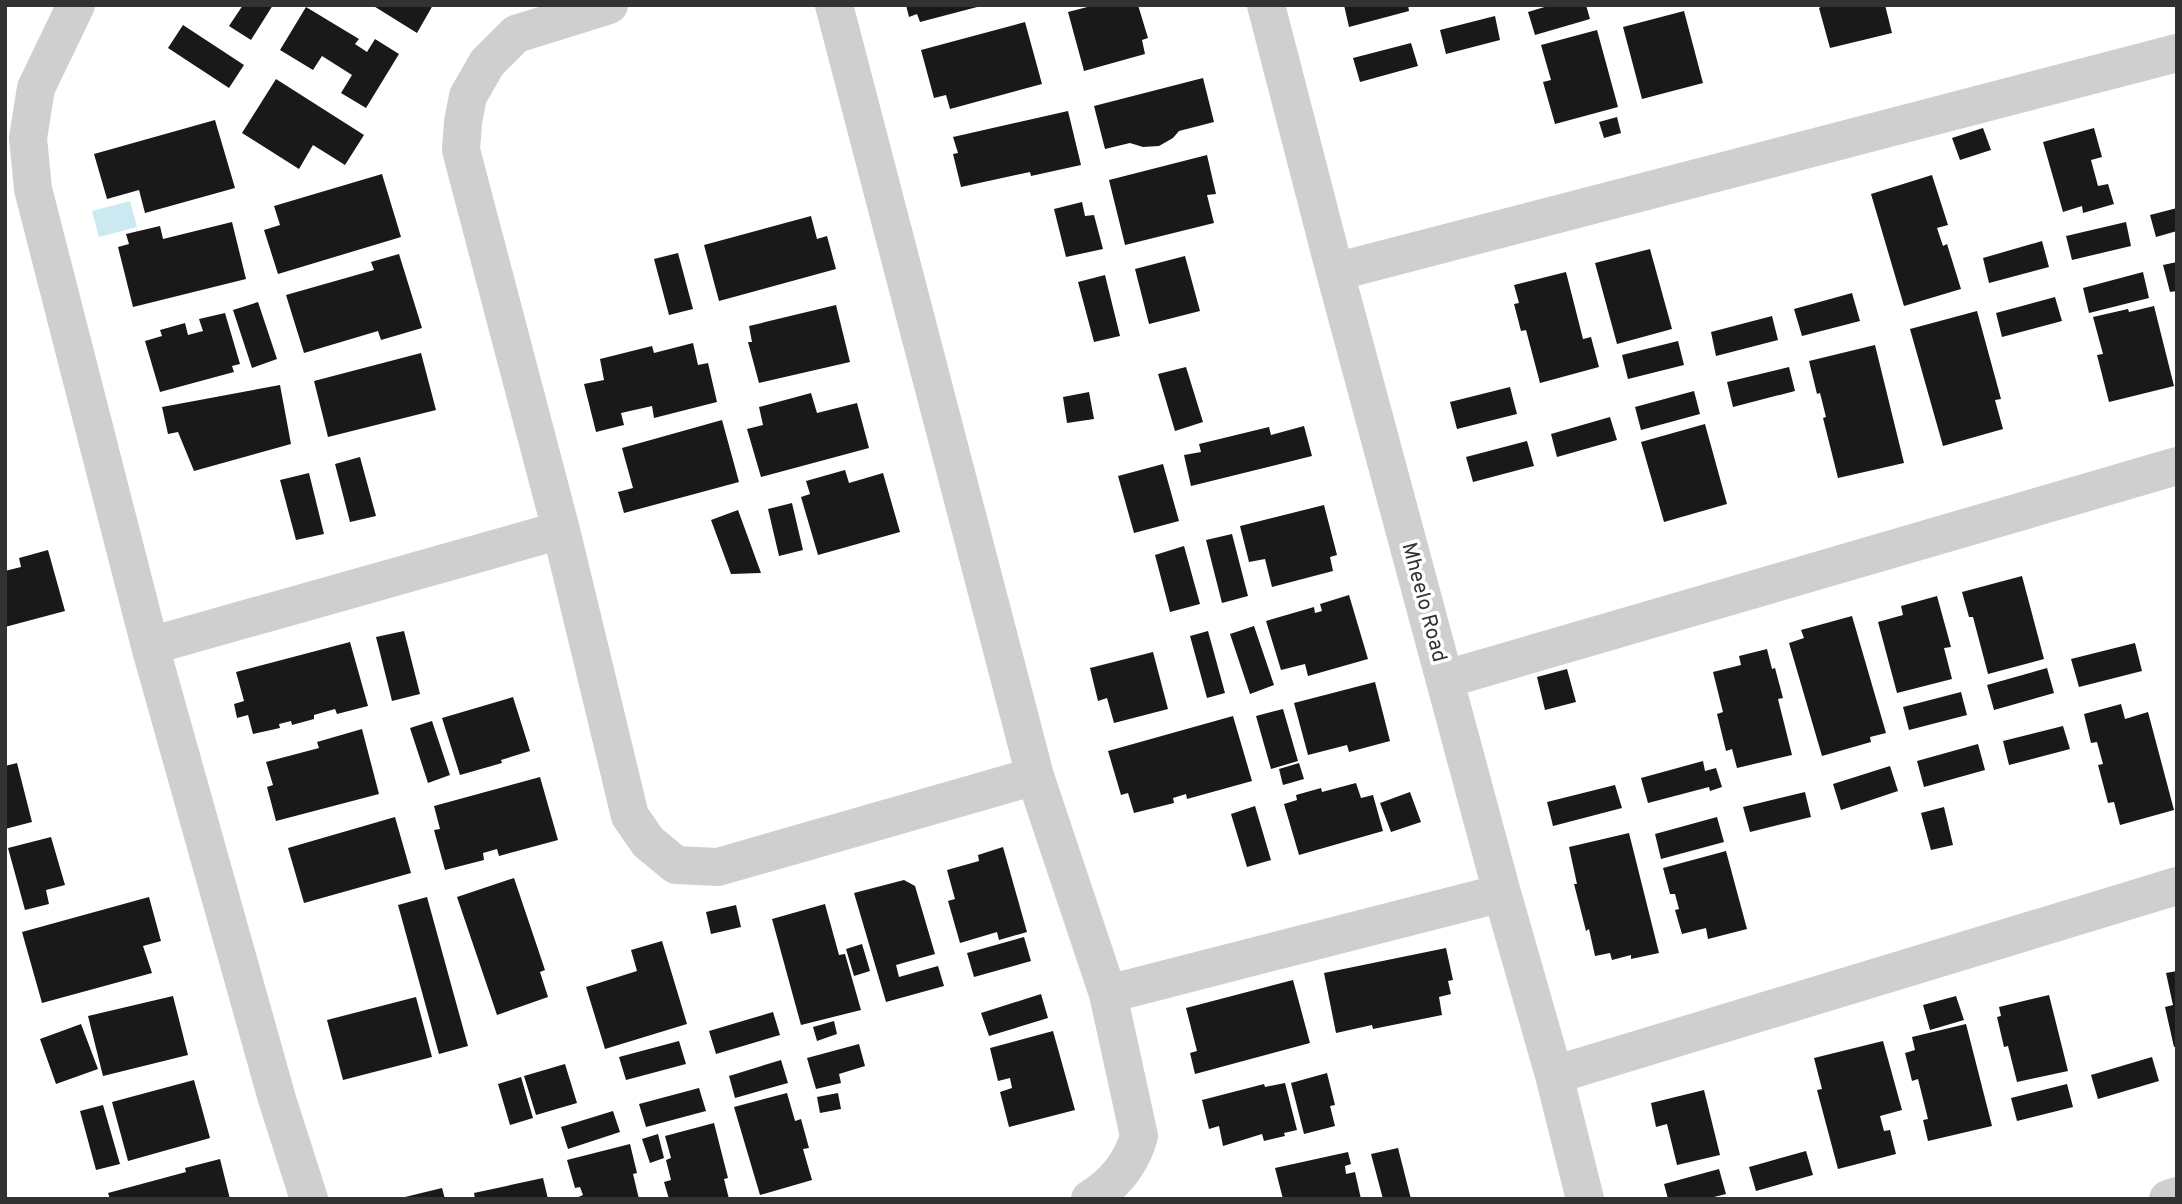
<svg xmlns="http://www.w3.org/2000/svg" width="2182" height="1204" viewBox="0 0 2182 1204" font-family="Overpass,sans-serif">
	<style>
		.water { fill: #cae9f0 }
		.building { fill: #191919 }
		.lines { fill: none; stroke-linecap: round; stroke-linejoin: round }
		.street { stroke: #cfcfcf; stroke-width: 38 }
		.labels { text-anchor: middle; stroke-width: 7; stroke-linejoin: round; paint-order: stroke }
		.street-label { font-size: 21px; fill: #323232; stroke: #fff }
	</style>
	<rect width="100%" height="100%" fill="#fff"/>
	<path class="water" d="M130 201 137 227 99 237 92 211Z"/>
	<path class="building" d="M243 5H273L251 40 229 26Z
		M372 5H433L417 33Z
		M906 5H981V6L920 22 917 14 909 17Z
		M1095 5H1138L1148 38 1142 40 1145 54 1084 71 1068 12Z
		M1344 5H1408L1409 11 1349 27Z
		M1551 5H1586L1590 19 1535 35 1528 12Z
		M1824 5H1885L1892 33 1830 48 1819 8Z
		M306 7 359 39 355 44 367 52 375 39 399 54 366 108 341 93 352 75 322 56 313 70 280 50Z
		M1684 11 1703 83 1642 99 1623 27Z
		M1495 16 1500 40 1446 54 1440 30Z
		M1025 22 1042 84 950 109 946 95 934 98 921 50Z
		M183 25 244 65 229 88 168 48Z
		M1597 30 1618 107 1555 124 1543 82 1551 80 1541 45Z
		M1411 43 1418 66 1360 82 1353 58Z
		M1203 78 1214 122 1179 131 1173 138 1159 146 1143 147 1130 143 1105 149 1094 106Z
		M276 79 364 135 345 165 313 145 299 169 242 133Z
		M1068 111 1081 165 1031 176 1030 172 961 187 953 154 958 153 953 137Z
		M1617 117 1621 133 1604 138 1599 122Z
		M215 120 235 188 145 213 139 190 107 199 94 154Z
		M1983 128 1991 150 1960 160 1952 138Z
		M2094 128 2102 157 2091 160 2098 186 2108 184 2114 204 2083 213 2082 206 2063 212 2043 142Z
		M1207 155 1216 194 1207 195 1214 223 1125 245 1109 180Z
		M382 174 401 237 278 274 264 230 280 225 274 206Z
		M1932 175 1948 225 1937 228 1943 246 1947 244 1961 289 1904 306 1871 194Z
		M1082 202 1085 216 1094 215 1103 249 1066 257 1054 209Z
		M2177 208V231L2156 237 2150 215Z
		M811 216 817 239 827 236 836 269 719 301 704 245Z
		M232 222 246 279 133 307 118 247 129 244 126 234 160 226 163 239Z
		M2126 222 2131 246 2072 260 2066 236Z
		M2042 241 2049 267 1989 283 1983 258Z
		M1650 249 1672 329 1617 344 1595 263Z
		M678 253 693 309 669 315 654 259Z
		M399 254 422 328 381 340 378 331 304 353 286 295 374 270 371 262Z
		M1185 256 1200 311 1149 324 1135 269Z
		M2177 262V291L2170 292 2163 265Z
		M1566 272 1583 339 1591 337 1599 367 1540 383 1526 330 1521 331 1514 304 1519 303 1514 285Z
		M2143 272 2149 298 2089 313 2083 288Z
		M1105 275 1120 336 1094 342 1078 282Z
		M1852 293 1860 321 1802 336 1794 309Z
		M2055 297 2062 321 2002 337 1996 313Z
		M258 302 277 359 252 368 233 310Z
		M836 305 850 362 759 383 748 342H752L749 326Z
		M2154 306 2174 386 2109 402 2097 355 2103 354 2093 317 2128 309 2129 312Z
		M1977 311 2001 399 1995 400 2003 429 1943 446 1910 329Z
		M225 313 240 364 232 366 234 372 160 392 145 341 162 336 160 330 185 323 188 335 203 331 199 319Z
		M1772 316 1778 340 1716 356 1711 332Z
		M1678 341 1684 365 1628 379 1622 355Z
		M693 343 698 365 708 363 717 402 654 418 652 406 621 413 624 425 596 432 584 384 604 380 600 359 652 346 654 353Z
		M1875 345 1904 463 1838 478 1823 418 1826 417 1820 393 1817 394 1809 361Z
		M421 353 436 410 328 437 314 381Z
		M1186 367 1203 422 1175 431 1158 374Z
		M1789 367 1795 391 1733 407 1727 382Z
		M280 385 291 444 194 471 178 432 168 434 162 407Z
		M1510 387 1517 414 1457 429 1450 402Z
		M1694 391 1700 414 1641 430 1635 407Z
		M1089 392 1094 419 1067 423 1063 397Z
		M811 393 817 413 857 403 869 448 761 477 747 429 763 425 759 407Z
		M1610 417 1617 440 1557 457 1551 434Z
		M722 420 739 482 624 513 618 492 633 488 622 448Z
		M1705 424 1727 504 1664 522 1641 442Z
		M1304 426 1312 456 1191 486 1184 455 1201 452 1199 444 1269 427 1271 435Z
		M1527 441 1534 466 1473 482 1466 457Z
		M360 457 376 516 350 522 335 464Z
		M1163 464 1179 521 1134 533 1118 476Z
		M845 470 849 483 883 473 900 532 818 555 801 497 810 494 806 481Z
		M309 473 324 534 296 540 280 480Z
		M792 503 803 550 779 556 768 509Z
		M1324 505 1337 555 1330 557 1333 571 1272 587 1265 559 1249 562 1240 526Z
		M738 510 761 573 731 574 711 520Z
		M1232 534 1248 596 1222 603 1206 540Z
		M1184 546 1200 604 1170 612 1155 555Z
		M48 550 65 611 5 627V571L21 567 19 558Z
		M2022 576 2044 659 1988 674 1973 617H1969L1962 592Z
		M1349 595 1368 659 1308 676 1305 664 1281 670 1266 621 1314 607 1315 613 1322 611 1320 604Z
		M1937 596 1951 647 1944 648 1952 679 1897 693 1878 622 1903 615 1901 606Z
		M1852 616 1886 733 1870 737 1871 742 1822 756 1789 643 1804 638 1801 630Z
		M1254 626 1274 685 1250 694 1230 634Z
		M404 631 420 694 392 701 376 637Z
		M1208 631 1225 693 1207 698 1190 636Z
		M350 642 368 706 337 714 335 709 314 715V719L292 725 291 721 279 724 280 728 253 734 248 715 237 718 234 704 244 701 236 672Z
		M2135 643 2142 671 2079 687 2071 659Z
		M1767 649 1772 669 1775 668 1783 698 1778 699 1792 755 1737 768 1732 749 1726 751 1717 714 1723 712 1713 672 1741 665 1739 656Z
		M1153 652 1168 709 1114 723 1107 698 1098 701 1090 668Z
		M2047 668 2054 693 1994 710 1987 685Z
		M1567 669 1576 702 1545 710 1537 677Z
		M1375 682 1390 741 1349 752 1347 745 1308 755 1294 703Z
		M1961 692 1967 715 1909 730 1903 707Z
		M513 697 530 751 501 760 502 763 460 775 442 718Z
		M2121 704 2125 719 2148 712 2174 810 2120 825 2114 802 2108 803 2098 765 2103 764 2097 742 2091 743 2084 714Z
		M1283 709 1298 761 1271 769 1256 716Z
		M1233 716 1252 781 1187 799 1186 794 1173 798 1174 803 1134 813 1128 793 1121 795 1108 751Z
		M432 721 450 775 428 783 410 728Z
		M2063 726 2070 749 2009 765 2003 741Z
		M362 729 379 794 276 821 267 787 273 785 266 762 319 748 317 742Z
		M1978 744 1985 770 1924 787 1917 761Z
		M1703 761 1705 771 1716 768 1722 787 1710 791 1709 787 1648 803 1641 778Z
		M17 763 32 822 5 829V766Z
		M1299 763 1304 779 1283 785 1279 769Z
		M1890 766 1898 791 1841 810 1833 784Z
		M540 777 558 840 499 856 497 849 483 853 484 860 445 870 434 830 440 829 434 806Z
		M1356 783 1361 798 1373 795 1383 831 1299 855 1284 804 1297 800 1296 795 1321 788 1322 792Z
		M1615 785 1622 808 1553 826 1547 802Z
		M1410 792 1421 822 1391 832 1380 803Z
		M1805 792 1811 817 1750 832 1743 807Z
		M1255 806 1271 860 1247 867 1231 814Z
		M1944 807 1953 845 1931 850 1921 813Z
		M395 817 411 873 304 903 288 848Z
		M1717 817 1724 842 1661 859 1655 834Z
		M1629 833 1659 953 1631 959V955L1612 960 1610 953 1595 956 1589 929 1586 931 1574 884H1577L1569 847Z
		M51 837 65 885 46 890 49 904 25 910 8 848Z
		M1003 847 1027 932 999 940 997 932 960 943 948 901 955 899 947 870 979 861 978 855Z
		M1726 851 1747 929 1708 939 1706 928 1682 934 1675 910 1679 909 1675 894H1670L1663 868Z
		M514 878 545 970 540 972 548 997 497 1015 457 897Z
		M904 880 915 886 935 954 896 965 899 977 938 966 944 986 886 1002 854 893Z
		M149 897 161 941 143 946 152 973 42 1003 22 932Z
		M427 897 468 1046 439 1054 398 905Z
		M825 904 839 955 845 954 861 1010 801 1025 772 919Z
		M736 905 741 927 711 934 706 912Z
		M1024 937 1031 961 974 977 967 953Z
		M662 941 687 1024 605 1049 586 987 637 971 631 950Z
		M862 944 870 971 854 976 846 949Z
		M1446 948 1453 980 1448 981 1451 994 1439 997 1442 1015 1373 1029 1372 1025 1336 1033 1324 973Z
		M2177 971V1046L2174 1047 2165 1007 2173 1005 2166 973Z
		M1293 980 1310 1043 1195 1074 1190 1053 1197 1051 1186 1008Z
		M1041 994 1048 1018 989 1036 981 1013Z
		M2049 995 2068 1071 2017 1082 2008 1046 2004 1047 1997 1017 2001 1016 1999 1007Z
		M173 996 188 1055 103 1076 88 1016Z
		M1956 996 1964 1020 1930 1030 1923 1005Z
		M416 997 432 1057 343 1080 327 1020Z
		M773 1012 780 1035 716 1054 709 1031Z
		M834 1021 837 1034 817 1041 813 1027Z
		M81 1024 98 1069 56 1084 40 1039Z
		M1966 1024 1992 1126 1928 1141 1923 1120 1928 1119 1918 1079 1912 1081 1905 1053 1915 1050 1912 1037Z
		M1053 1031 1075 1110 1009 1127 1000 1092 1012 1088 1010 1078 998 1081 990 1048Z
		M679 1041 686 1064 626 1080 619 1057Z
		M1883 1041 1902 1110 1880 1116 1884 1131 1890 1130 1896 1154 1838 1169 1817 1090 1822 1089 1814 1058Z
		M859 1044 865 1066 839 1074 841 1083 816 1089 807 1058Z
		M2152 1057 2159 1081 2098 1099 2091 1075Z
		M781 1060 788 1083 735 1098 729 1076Z
		M565 1064 577 1103 536 1115 524 1076Z
		M1327 1073 1335 1105 1330 1106 1335 1126 1304 1134 1291 1083Z
		M521 1077 533 1118 510 1125 498 1084Z
		M194 1080 210 1138 128 1161 112 1102Z
		M1285 1083 1297 1130 1284 1133 1285 1136 1264 1141 1262 1134 1223 1146 1219 1126 1209 1129 1202 1100 1264 1084 1265 1087Z
		M2067 1084 2073 1107 2017 1121 2011 1098Z
		M699 1088 706 1111 646 1127 639 1104Z
		M1704 1090 1720 1155 1677 1165 1667 1124 1656 1127 1651 1103Z
		M787 1093 795 1121 801 1119 809 1148 803 1149 812 1180 760 1195 734 1107Z
		M838 1093 841 1109 820 1113 817 1097Z
		M103 1105 120 1164 96 1170 80 1111Z
		M613 1111 620 1132 568 1149 561 1127Z
		M714 1123 728 1178 724 1179 729 1199H669L664 1182 671 1180 666 1160 671 1158 665 1136Z
		M658 1134 664 1158 650 1163 642 1139Z
		M630 1144 637 1173 633 1174 639 1199H574L583 1195 580 1187 575 1188 567 1160Z
		M1398 1148 1411 1199H1383L1371 1154Z
		M1806 1151 1813 1175 1756 1191 1749 1167Z
		M1348 1152 1351 1164 1345 1166 1346 1174 1355 1172 1361 1199H1283L1275 1168Z
		M220 1159 230 1199H110L108 1193 186 1172 185 1168Z
		M1719 1169 1726 1194 1706 1199H1668L1664 1184Z
		M543 1178 548 1199H475L474 1193Z
		M442 1188 445 1199H401V1198Z"/>
	<g class="lines">
		<path class="street" d="M76 5 36 88 28 138 33 189 150 646 277 1099 309 1199
			M609 5 516 34 487 63 468 96 463 122 461 150 561 530 630 816 648 842 676 865 718 867 1035 776
			M834 5 1035 776 1108 994 1139 1136C1131 1164 1115 1184 1090 1199
			M1266 5 1335 272 1502 893 1554 1075 1585 1199
			M1335 272 2177 53
			M150 646 561 530
			M1446 679 2177 466
			M1108 994 1502 893
			M1554 1075 2177 886
			M2168 1199 2177 1196"/>
	</g>
	<g class="labels">
		<g class="street-label">
			<text transform="translate(1425 602) rotate(75)" y="7">Mheelo Road</text>
		</g>
	</g>
	<rect width="2182" height="1204" fill="none" stroke="#323232" stroke-width="14"/>
</svg>
